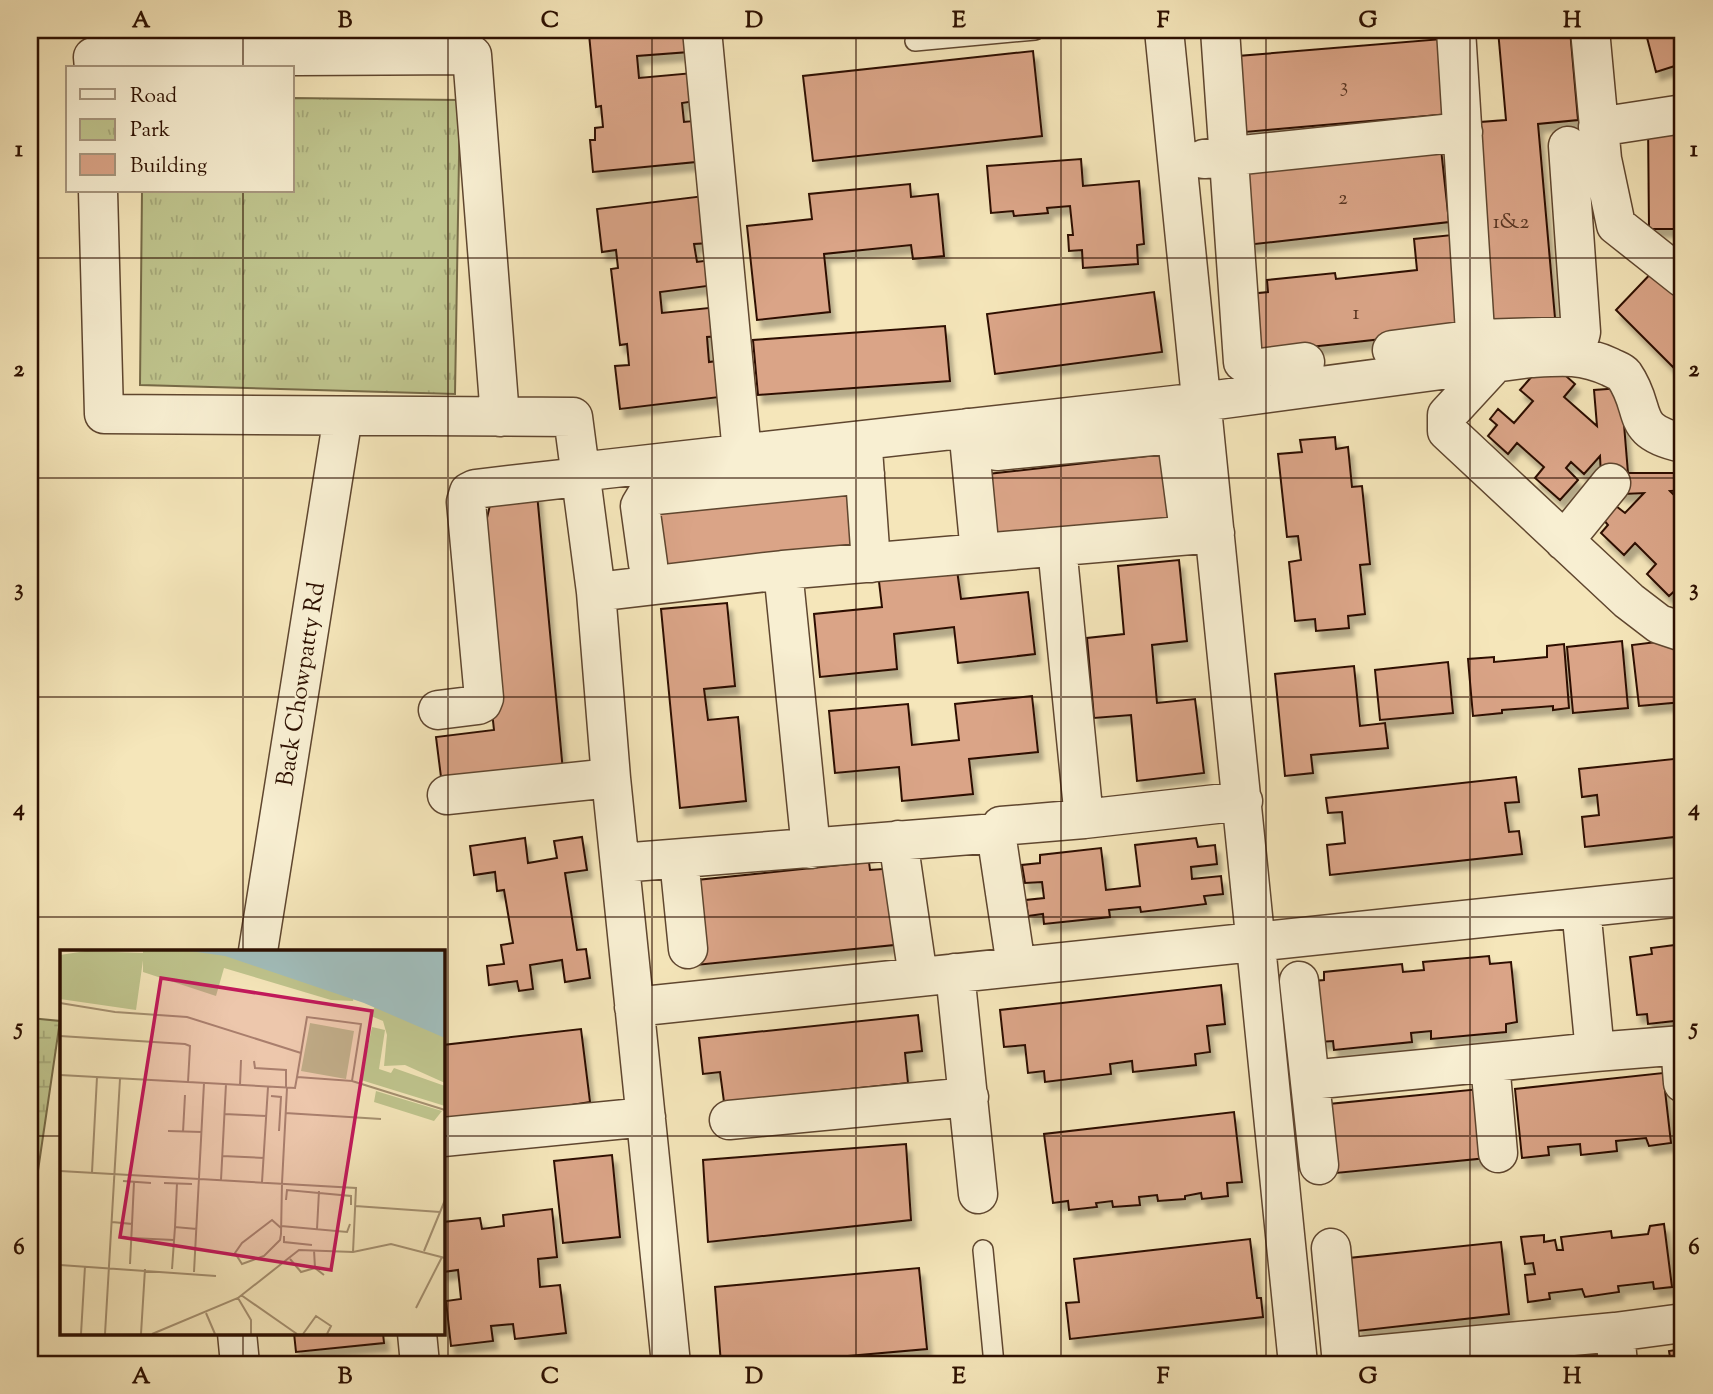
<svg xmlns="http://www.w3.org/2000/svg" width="1713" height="1394" viewBox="0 0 1713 1394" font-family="'Sorts Mill Goudy',serif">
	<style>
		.wetland { fill: url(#wetland-marsh); stroke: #766a47; stroke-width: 2 }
		.park { fill: url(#park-tufts); stroke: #766a47; stroke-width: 2 }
		.building { fill: #daa487; stroke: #2d1001; stroke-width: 2; filter: url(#shadow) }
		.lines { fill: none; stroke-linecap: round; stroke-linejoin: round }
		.lane-casing { stroke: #5f462f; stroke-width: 22 }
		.street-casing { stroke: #5f462f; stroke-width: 41 }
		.lane { stroke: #f8efd2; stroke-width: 19 }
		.street { stroke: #f8efd2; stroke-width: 38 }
		.grid { fill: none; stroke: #2d1001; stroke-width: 2; stroke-opacity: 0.55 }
		.labels { text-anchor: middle; stroke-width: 5; stroke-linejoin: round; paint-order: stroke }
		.number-label { font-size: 21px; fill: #583522 }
		.street-label { font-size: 24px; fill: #2d1001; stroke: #f8efd2 }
		.inset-road { fill: none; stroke: #a59070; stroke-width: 2 }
		.view { fill: #c2185b; fill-opacity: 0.15; stroke: #c2185b; stroke-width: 3.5 }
		.inset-edge { fill: none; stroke: #2d1001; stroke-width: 3.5 }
		.neatline { fill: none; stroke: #2d1001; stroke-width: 2.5 }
		.grid-label { font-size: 23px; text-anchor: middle; font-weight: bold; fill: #2d1001 }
	</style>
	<defs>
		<pattern id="wetland-marsh" width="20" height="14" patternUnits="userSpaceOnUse" patternTransform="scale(1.75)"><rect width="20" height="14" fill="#bfc48d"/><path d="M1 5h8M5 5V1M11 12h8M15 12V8" fill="none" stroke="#a4a778"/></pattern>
		<pattern id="park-tufts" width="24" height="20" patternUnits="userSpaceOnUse" patternTransform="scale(1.75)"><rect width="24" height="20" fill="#bfc48d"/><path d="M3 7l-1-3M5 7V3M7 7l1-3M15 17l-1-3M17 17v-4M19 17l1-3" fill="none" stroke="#a4a778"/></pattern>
		<filter id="shadow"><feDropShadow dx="4.5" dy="8" stdDeviation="2" flood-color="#0004"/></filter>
	</defs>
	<rect width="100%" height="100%" fill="#f5e6ba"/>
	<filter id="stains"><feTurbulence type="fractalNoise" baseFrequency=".00286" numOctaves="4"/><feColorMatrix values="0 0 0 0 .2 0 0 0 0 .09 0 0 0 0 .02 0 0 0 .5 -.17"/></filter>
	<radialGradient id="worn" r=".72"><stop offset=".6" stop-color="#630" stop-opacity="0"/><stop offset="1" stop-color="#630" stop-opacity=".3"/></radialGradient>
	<path class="wetland" d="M30 1018 60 1021 30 1225Z"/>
	<path class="park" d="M292 98 460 100 455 394 140 385 142 191H292Z"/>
	<path class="building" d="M593 30H687L689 52 637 56 639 78 693 73 695 101 682 103 684 122 693 121 696 162 593 172 590 140H595V128L603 127 601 106 596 107 589 34 594 33Z
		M1498 30H1570L1578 120 1538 124 1555 318 1486 324 1467 123 1506 120Z
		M1645 30H1683V49L1677 51 1681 64 1656 72Z
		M1442 39 1450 114 1245 132 1238 56Z
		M1033 51 1042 136 813 161 803 76Z
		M1683 121V229H1649L1648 122Z
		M1441 149 1449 222 1246 245 1238 172Z
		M1081 159 1083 186 1139 181 1144 244 1137 245 1138 264 1083 268 1082 250 1069 251 1068 235H1073L1070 206 1047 208 1048 213 1014 216 1013 211 991 213 987 166Z
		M910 184 911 197 938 194 944 256 913 259 911 245 824 254 830 312 757 320 747 226 812 219 809 194Z
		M704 196 710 243 694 244 697 262 712 260 715 285 660 292 662 313 718 307 721 336 707 337 709 362 724 360 728 396 620 409 615 366 629 365 627 344 620 345 611 269 618 268 616 250 602 252 597 209Z
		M1452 235 1463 330 1255 353 1249 294 1268 292 1267 280 1335 273 1336 279 1417 270 1414 239Z
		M1659 265 1683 289V357L1673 367 1616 310Z
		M1154 292 1162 352 995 374 987 314Z
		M945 326 950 381 758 395 753 340Z
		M1547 359 1575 384 1564 397 1597 426 1594 390 1621 388 1628 473H1683V490L1670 491 1683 504V590L1680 586 1669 596 1647 574 1656 564 1635 543 1624 555 1601 533 1608 525 1603 519 1616 506 1625 513 1644 493 1623 494 1601 477 1600 456 1584 474 1571 462 1566 468 1578 480 1560 500 1535 478 1544 467 1517 443 1508 454 1488 436 1497 425 1490 419 1498 409 1514 423 1533 401 1520 390Z
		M1335 437 1336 449 1348 447 1352 487 1362 486 1370 564 1360 565 1365 614 1348 616 1349 628 1316 631 1315 619 1295 621 1289 562 1301 560 1298 536 1287 537 1278 454 1302 452 1300 440Z
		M1174 453 1181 518 986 539 979 475Z
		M536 483 564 782 443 793 436 737 494 730 476 565 494 488Z
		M856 484 863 549 659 569 653 503Z
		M1179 560 1187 641 1152 645 1157 703 1195 699 1204 773 1137 781 1131 715 1094 718 1087 638 1124 634 1118 566Z
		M956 563 961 599 1028 592 1035 654 958 663 954 627 894 634 897 669 820 677 814 614 882 607 878 573Z
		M727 603 735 686 704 689 708 720 738 717 746 801 680 808 661 609Z
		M1681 639 1683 702 1639 706 1632 645Z
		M1622 641 1628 708 1573 713 1567 647Z
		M1564 644 1569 708 1553 710V706L1502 710V713L1473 716 1468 659 1494 657V662L1547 657V646Z
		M1448 662 1453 713 1380 720 1375 670Z
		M1354 666 1360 726 1385 723 1388 748 1311 755 1313 773 1285 776 1275 674Z
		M1032 696 1038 752 969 759 973 794 902 801 899 767 835 773 829 711 908 704 912 745 959 740 955 704Z
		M1683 758V836L1585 847 1582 817 1599 815 1597 795 1582 797 1579 769Z
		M1516 777 1519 802 1505 803 1509 832 1519 831 1522 854 1330 875 1327 845 1345 843 1342 812 1328 813 1326 798Z
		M582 837 587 870 565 873 577 950 586 949 590 978 565 982 562 960 530 965 533 989 519 991 517 981 489 985 487 966 504 964 501 945 513 943 504 890 497 891 495 872 474 875 470 846 525 838 528 863 557 858 554 841Z
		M1196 838 1198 847 1215 845 1217 864 1191 867 1192 879 1221 876 1223 894 1204 896 1206 904 1141 912 1140 907 1109 910 1110 917 1044 924 1043 914 1028 916 1026 900 1044 898 1042 882 1025 883 1022 865 1040 863V855L1101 848 1106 890 1140 886 1135 845Z
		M869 862 870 870 896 868 904 944 696 965 687 881Z
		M1683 944V1020L1648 1024 1647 1014 1637 1015 1630 957 1652 954 1651 948Z
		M1489 956 1490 964 1511 962 1517 1022 1506 1024V1032L1431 1039V1031L1411 1033 1412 1042 1334 1050 1333 1041 1319 1042 1313 981 1324 980V972L1402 964 1403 972 1424 970 1423 962Z
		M1221 985 1225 1024 1207 1026 1210 1052 1195 1054 1196 1065 1133 1072 1132 1061 1110 1064 1111 1074 1045 1082 1044 1071 1028 1073 1025 1045 1004 1047 1000 1010Z
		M918 1015 922 1051 905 1053 908 1083 724 1102 720 1072 703 1074 699 1038Z
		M581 1029 590 1102 565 1106V1114L443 1131V1045Z
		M1663 1073 1671 1143 1649 1146 1646 1138 1616 1141 1617 1151 1581 1155 1580 1144 1548 1147 1549 1155 1522 1158 1515 1089Z
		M1480 1089 1487 1158 1336 1173 1329 1104Z
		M1234 1112 1242 1182 1227 1183 1228 1196 1202 1199 1201 1193 1185 1196V1199L1158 1201 1157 1195 1139 1197 1140 1205 1113 1207 1112 1201 1096 1203 1097 1207 1069 1210 1068 1201 1053 1203 1044 1134Z
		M906 1144 911 1220 708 1242 703 1160Z
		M612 1155 620 1237 563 1243 554 1161Z
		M552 1209 557 1257 538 1259 540 1287 560 1285 566 1333 515 1339 513 1324 491 1326 493 1341 451 1346 446 1301 461 1299 458 1270 443 1272V1222L480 1218 482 1229 504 1226 503 1215Z
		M1664 1224 1672 1287 1654 1289 1653 1282 1618 1286 1619 1292 1585 1297 1582 1289 1549 1293 1550 1299 1528 1302 1525 1275 1535 1274 1533 1263 1525 1264 1521 1237 1544 1235V1242L1555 1240 1557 1250H1563L1561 1237 1611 1231 1612 1238 1648 1234 1650 1226Z
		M1250 1239 1257 1298H1261L1263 1317 1070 1339 1066 1303 1079 1302 1074 1259Z
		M1501 1242 1509 1314 1357 1331 1349 1258Z
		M919 1268 927 1349 757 1364H721L715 1287Z
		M294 1333H383L384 1343 296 1352Z
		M1682 1341H1683V1364H1671L1669 1351 1683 1349Z
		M386 1356V1364H305Z
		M1543 1356 1544 1364H1460Z"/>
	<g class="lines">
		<defs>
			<path id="lane" d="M915 41 1035 30
				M983 1250 994 1364"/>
			<path id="street" d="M702 30 742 453
				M1164 30 1298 1364
				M1220 30 1243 362 1253 369 1305 362
				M1456 30 1477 364
				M1590 30 1602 159 1616 225 1683 278
				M94 68 93 57 472 55 500 417
				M1598 127 1683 114
				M1204 159 1463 132
				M98 191 104 414 573 417 596 592 611 778 671 1364
				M1392 350 1477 339 1580 336 1581 332 1568 146
				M1494 364 1447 415V431L1629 601 1659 624 1683 632
				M968 428 980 553
				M863 449 871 563
				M997 451 1173 434 1177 440 1187 516
				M579 472 1201 402 1531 358C1562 356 1582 354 1610 367 1615 370 1621 371 1624 375 1649 411 1627 431 1683 443
				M1564 541 1611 483
				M1057 547 1084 819
				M648 564 640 506 646 496 865 474
				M783 570 811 849
				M596 592 783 570 1215 533
				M438 710 478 705 482 703 484 698 466 502 469 492 475 489 579 477
				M447 795 611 778
				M996 833 1016 966
				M898 840 918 977
				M679 859 688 949
				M620 863 996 833 1001 826 1084 819 1243 801
				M1581 908 1595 1052 1683 1045
				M258 951 343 416
				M955 973 978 1194
				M1299 981 1319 1165
				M634 1007 1683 897
				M1680 1045 1683 1083
				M1490 1063 1498 1153
				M1310 1080 1595 1052
				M729 1120 969 1097
				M443 1137 646 1117
				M1331 1248 1342 1364
				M237 1333 240 1364
				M417 1333 420 1364
				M1341 1358 1615 1332
				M1618 1364 1615 1332 1683 1323"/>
		</defs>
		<use href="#lane" class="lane-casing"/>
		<use href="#street" class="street-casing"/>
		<use href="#lane" class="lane"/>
		<use href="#street" class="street"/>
	</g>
	<path class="grid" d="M243 30V68M448 30V1364M652 30V1364M856 30V1364M1061 30V1364M1266 30V1364M1470 30V1364M243 191V951M30 258H1683M30 478H1683M30 697H1683M30 917H1683M30 1136H61M443 1136H1683M243 1333V1364"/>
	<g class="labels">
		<g class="number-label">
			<text x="1344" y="92">3</text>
			<text x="1343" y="204">2</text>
			<text x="1511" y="228">1&amp;2</text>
			<text x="1356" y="319">1</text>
		</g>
		<g class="street-label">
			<text transform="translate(300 684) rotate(-81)" y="8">Back Chowpatty Rd</text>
		</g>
	</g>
	<g transform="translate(60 950)">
		<rect width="385" height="385" fill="#f5e6ba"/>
		<path d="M83 1H174L294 45 293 51 271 50 164 18 156 46 83 22ZM319 46 385 76V133L345 115 324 116 327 85 323 71 311 66Z" fill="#bfc48d"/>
		<path d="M26 1 84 3 76 60 0 49V5ZM250 73 294 81 286 129 241 121ZM312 77 325 80 319 119 331 123 334 118 385 136V156L301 130ZM316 141 382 161 374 171 314 152Z" fill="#bfc48d"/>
		<path d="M130 1H385V88L304 53 165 6Z" fill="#a1bdbb"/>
		<path class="inset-road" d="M0 53 55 62 127 67 241 103M0 86 125 94 130 96 128 132M194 111 195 118 226 120V138M0 125 235 138 237 127 247 67 301 74 292 131 237 127M292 131 385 160M180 135 181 110M211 146 221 147 219 181M225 163 321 169M164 164 207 166M108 181 142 182M123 182 125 145M162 206 204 208M0 221 296 238 293 302M32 222 37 127M161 230 166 134M63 231 91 233M202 232 208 137M104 233 132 234M226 250 227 240 291 246V255M295 256 380 262M52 272 72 274 70 314M72 274 74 232M221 276 287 282 290 274M115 277 117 233M221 278 212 270 182 293 175 303 182 314 204 306 220 290 221 284 222 233 227 138M257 279 259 241M224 286V292L252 295M71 288 114 290M254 300 255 318 264 325M364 301 385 250M230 309 241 322 255 318M0 315 156 326M112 319 115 277 137 279M134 322 144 133M181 345 237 384M178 348 191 370V384M356 358 382 307M146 363 155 384M21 384 25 316M45 384 60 129M81 384 85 319M92 384 178 348 239 300 293 302 331 294 385 308M243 384 256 366 271 376 267 384"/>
		<path class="view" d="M101 28 312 61 271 320 60 287Z"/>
		<rect width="385" height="385" class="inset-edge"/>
	</g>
	<rect width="1713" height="1394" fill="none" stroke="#f5e6ba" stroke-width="77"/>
	<rect x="66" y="66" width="228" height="126" fill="#f8efd2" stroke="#a7967e" stroke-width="2"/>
	<rect x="80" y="89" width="35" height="10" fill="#f8efd2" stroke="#a7967e" stroke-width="2"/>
	<text x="130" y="102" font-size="21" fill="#2d1001">Road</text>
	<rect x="80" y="119" width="35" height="21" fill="url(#park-tufts)" stroke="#a7967e" stroke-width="2"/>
	<text x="130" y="136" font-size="21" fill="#2d1001">Park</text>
	<rect x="80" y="154" width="35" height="21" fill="#daa487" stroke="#a7967e" stroke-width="2"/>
	<text x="130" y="172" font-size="21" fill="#2d1001">Building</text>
	<rect x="38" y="38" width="1636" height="1318" class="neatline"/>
	<g class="grid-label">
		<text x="141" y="27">A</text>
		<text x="345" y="27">B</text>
		<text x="550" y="27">C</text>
		<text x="754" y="27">D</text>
		<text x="959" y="27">E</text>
		<text x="1163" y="27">F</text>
		<text x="1368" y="27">G</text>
		<text x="1572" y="27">H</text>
		<text x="19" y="156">1</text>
		<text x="1694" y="156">1</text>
		<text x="19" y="376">2</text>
		<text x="1694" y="376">2</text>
		<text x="19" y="595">3</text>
		<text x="1694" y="595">3</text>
		<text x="19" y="815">4</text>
		<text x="1694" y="815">4</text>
		<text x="19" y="1034">5</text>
		<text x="1694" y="1034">5</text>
		<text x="19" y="1254">6</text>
		<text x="1694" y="1254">6</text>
		<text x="141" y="1383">A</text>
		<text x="345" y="1383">B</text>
		<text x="550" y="1383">C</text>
		<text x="754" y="1383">D</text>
		<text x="959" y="1383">E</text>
		<text x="1163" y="1383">F</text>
		<text x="1368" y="1383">G</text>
		<text x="1572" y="1383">H</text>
	</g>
	<rect width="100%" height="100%" filter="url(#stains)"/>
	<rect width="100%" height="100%" fill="url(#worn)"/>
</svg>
